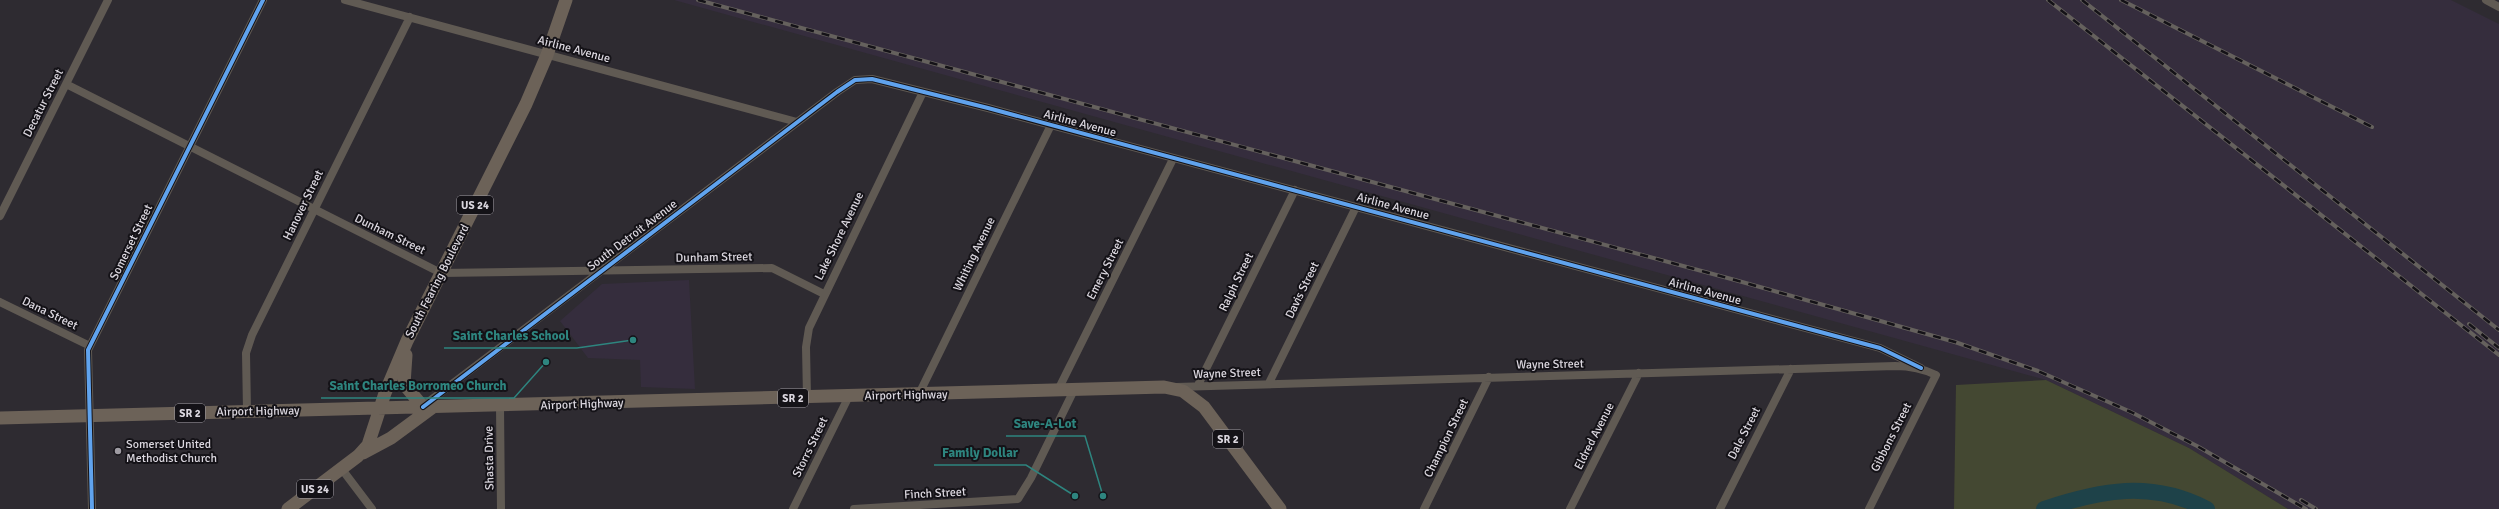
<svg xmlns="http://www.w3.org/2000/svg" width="2499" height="509" viewBox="0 0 2499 509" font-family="Signika,sans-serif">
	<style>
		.built { fill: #352d3d }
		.green { fill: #444832 }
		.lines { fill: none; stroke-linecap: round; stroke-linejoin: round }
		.river { stroke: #1e4249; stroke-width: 16 }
		.minor { stroke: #605a53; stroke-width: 8 }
		.primary { stroke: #6c6258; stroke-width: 13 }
		.rail-casing { stroke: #65615d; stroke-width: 4 }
		.rail { stroke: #141217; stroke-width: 2.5; stroke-dasharray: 8; stroke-linecap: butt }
		.cycleway-casing { stroke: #141217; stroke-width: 6 }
		.cycleway { stroke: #60a3ed; stroke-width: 4 }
		.poi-dot { fill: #9e9ba2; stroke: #141217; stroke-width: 1.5 }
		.labels { text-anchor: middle; stroke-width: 4; stroke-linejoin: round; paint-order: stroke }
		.shield { fill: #141217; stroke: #9f9ca3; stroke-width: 1 }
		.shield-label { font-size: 11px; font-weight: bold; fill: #dbd7df }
		.street-label { font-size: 12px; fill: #dbd7df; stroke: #141217 }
		.poi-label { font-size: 12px; fill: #dbd7df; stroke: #141217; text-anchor: start }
		.leader { fill: none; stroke: #2e857f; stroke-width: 1.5 }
		.callout-dot { fill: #2e857f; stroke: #141217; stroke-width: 1.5 }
		.callout-label { font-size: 13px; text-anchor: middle; font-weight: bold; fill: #2e857f; stroke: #141217; stroke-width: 4; stroke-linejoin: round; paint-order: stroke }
	</style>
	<rect width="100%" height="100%" fill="#2e2b31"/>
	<path class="built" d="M674 0H2451L2499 24V509H2288L2189 448 2046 380Z
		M689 280 695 389 641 387 640 360 588 358 560 321 602 284Z"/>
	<path class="green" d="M2046 380 2189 448 2288 509H1954L1956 385Z"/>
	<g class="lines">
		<path class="river" d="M2044 509C2101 490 2151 480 2207 509"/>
		<path class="minor" d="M345 0 797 122
			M2486 0 2499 7
			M66 84 441 273 772 268 824 294
			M0 216 108 0
			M0 302 90 346
			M1269 383 1356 207
			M1198 385 1295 190
			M1176 387 1895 366C1910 366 1922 368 1936 375L1869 509
			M1058 390 1173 159
			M919 394 1051 125
			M807 397 806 347 809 328 923 92
			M423 406 837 92 855 80 872 79 988 108 1880 348 1921 368
			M500 406 501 509
			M247 411 246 353 252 335 410 17
			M341 468 372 509
			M92 509 88 350 263 0
			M793 509 849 396
			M854 509 1018 499 1031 478 1074 390
			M1424 509 1489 377
			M1570 509 1639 373
			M1720 509 1791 369"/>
		<path class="primary" d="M406 355 404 384 423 407
			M0 418 1164 387 1183 391 1204 407 1280 509
			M363 453 391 438 433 407
			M288 509 358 456 368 445 385 393 407 341 526 104 547 55 566 0"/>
		<defs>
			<path id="rail" d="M698 0 1735 280 1955 342 2038 371 2131 412 2197 446 2306 509
				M2048 0 2499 355
				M2082 0 2499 330
				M2121 0 2372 127
				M2469 324 2499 348
				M2301 500 2316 509"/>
		</defs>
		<use href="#rail" class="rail-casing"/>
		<use href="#rail" class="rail"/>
		<defs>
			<path id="cycleway" d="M423 407 837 92 855 80 872 79 988 108 1880 348 1921 368
				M92 509 88 350 263 0"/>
		</defs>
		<use href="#cycleway" class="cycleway-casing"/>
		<use href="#cycleway" class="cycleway"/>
	</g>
	<circle class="poi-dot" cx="118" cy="451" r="4"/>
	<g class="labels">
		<g class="shield">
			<rect x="457" y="196" width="36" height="18" rx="3"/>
			<rect x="778" y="389" width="30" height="18" rx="3"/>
			<rect x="175" y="404" width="30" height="18" rx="3"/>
			<rect x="1213" y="430" width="30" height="18" rx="3"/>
			<rect x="297" y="480" width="36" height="18" rx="3"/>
		</g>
		<g class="shield-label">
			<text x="475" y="209">US 24</text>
			<text x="793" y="402">SR 2</text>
			<text x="190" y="417">SR 2</text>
			<text x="1228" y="443">SR 2</text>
			<text x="315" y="493">US 24</text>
		</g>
		<g class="street-label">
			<text transform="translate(574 49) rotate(15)" y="4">Airline Avenue</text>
			<text transform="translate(43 103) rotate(-63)" y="4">Decatur Street</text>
			<text transform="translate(1080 123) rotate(15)" y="4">Airline Avenue</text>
			<text transform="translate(303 205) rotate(-64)" y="4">Hanover Street</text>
			<text transform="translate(1393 206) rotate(15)" y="4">Airline Avenue</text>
			<text transform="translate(390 234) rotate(26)" y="4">Dunham Street</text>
			<text transform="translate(632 235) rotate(-37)" y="4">South Detroit Avenue</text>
			<text transform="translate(839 236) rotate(-64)" y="4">Lake Shore Avenue</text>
			<text transform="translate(131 242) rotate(-64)" y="4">Somerset Street</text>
			<text transform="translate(974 254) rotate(-64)" y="4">Whiting Avenue</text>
			<text transform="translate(714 257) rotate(-1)" y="4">Dunham Street</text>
			<text transform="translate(1105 269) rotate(-63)" y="4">Emery Street</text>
			<text transform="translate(437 281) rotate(-63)" y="4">South Fearing Boulevard</text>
			<text transform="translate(1236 282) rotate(-64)" y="4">Ralph Street</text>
			<text transform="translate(1302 290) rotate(-64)" y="4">Davis Street</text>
			<text transform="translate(1705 291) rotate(15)" y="4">Airline Avenue</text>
			<text transform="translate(50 313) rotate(26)" y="4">Dana Street</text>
			<text transform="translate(1550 364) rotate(-1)" y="4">Wayne Street</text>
			<text transform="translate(1227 373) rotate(-2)" y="4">Wayne Street</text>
			<text transform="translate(906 395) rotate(-1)" y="4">Airport Highway</text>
			<text transform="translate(582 404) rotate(-2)" y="4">Airport Highway</text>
			<text transform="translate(258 411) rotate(-1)" y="4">Airport Highway</text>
			<text transform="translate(1744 433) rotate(-63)" y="4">Dale Street</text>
			<text transform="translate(1594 436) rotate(-63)" y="4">Eldred Avenue</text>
			<text transform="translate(1891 437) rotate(-63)" y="4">Gibbons Street</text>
			<text transform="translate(1446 438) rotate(-64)" y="4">Champion Street</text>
			<text transform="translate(810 447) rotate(-64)" y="4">Storrs Street</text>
			<text transform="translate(489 458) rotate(-91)" y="4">Shasta Drive</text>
			<text transform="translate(935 493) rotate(-3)" y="4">Finch Street</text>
		</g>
		<g class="poi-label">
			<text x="126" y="448">Somerset United<tspan x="126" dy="14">Methodist Church</tspan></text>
		</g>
	</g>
	<path class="leader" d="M633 340L577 348H444M546 362L514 398H321M1103 496L1085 436H1006M1075 496L1026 465H934"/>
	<g class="callout-dot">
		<circle cx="633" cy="340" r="4"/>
		<circle cx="546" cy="362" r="4"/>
		<circle cx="1103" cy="496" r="4"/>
		<circle cx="1075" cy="496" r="4"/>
	</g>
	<g class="callout-label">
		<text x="511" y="340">Saint Charles School</text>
		<text x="418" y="390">Saint Charles Borromeo Church</text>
		<text x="1045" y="428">Save-A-Lot</text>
		<text x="980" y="457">Family Dollar</text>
	</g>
</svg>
